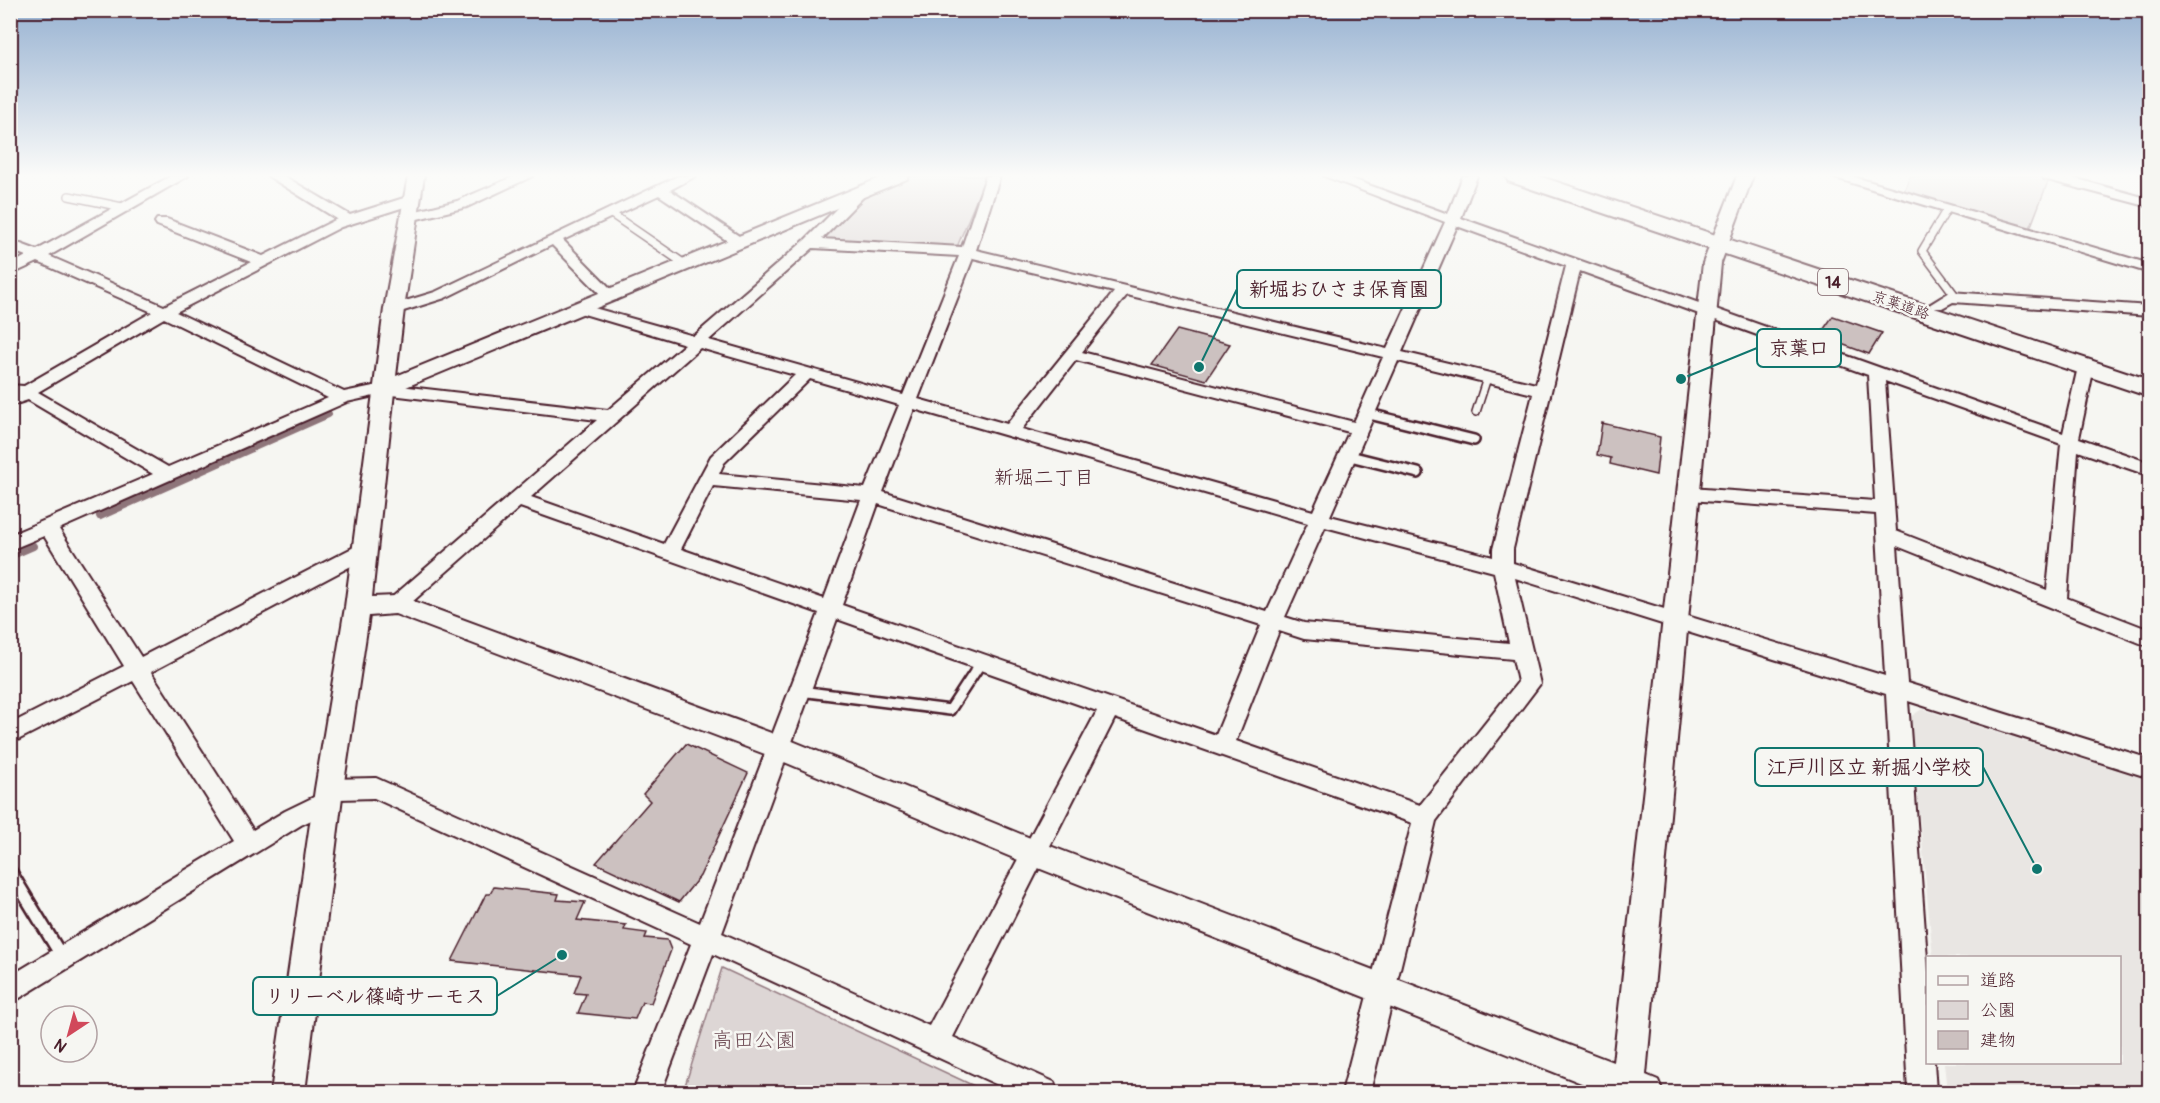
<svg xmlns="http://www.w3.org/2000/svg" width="2160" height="1103" viewBox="0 0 2160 1103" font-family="Pangolin,'Klee One',sans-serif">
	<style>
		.built { fill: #e9e6e3 }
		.green { fill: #ddd6d5; stroke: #947a80; stroke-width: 1.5 }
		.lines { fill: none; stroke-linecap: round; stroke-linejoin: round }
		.stream { stroke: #8e747a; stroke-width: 8 }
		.building { fill: #ccc1c0; stroke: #4a1f2b; stroke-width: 1.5 }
		.service-far2-casing { stroke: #4a1f2b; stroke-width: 10 }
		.service-far1-casing { stroke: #4a1f2b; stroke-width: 14 }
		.service-casing { stroke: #4a1f2b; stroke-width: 16 }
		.minor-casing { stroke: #4a1f2b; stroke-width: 4 }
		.tertiary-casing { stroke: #4a1f2b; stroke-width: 4 }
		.trunk-casing { stroke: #4a1f2b; stroke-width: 4 }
		.service-far2 { stroke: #f6f6f2; stroke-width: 7 }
		.service-far1 { stroke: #f6f6f2; stroke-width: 9 }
		.service { stroke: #f6f6f2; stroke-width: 11 }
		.minor { fill: #f6f6f2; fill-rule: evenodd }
		.tertiary { fill: #f6f6f2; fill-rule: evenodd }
		.trunk { fill: #f6f6f2; fill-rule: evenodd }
		.labels { text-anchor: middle; stroke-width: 5; stroke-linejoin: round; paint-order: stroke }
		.far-street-label { font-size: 15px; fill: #4a1f2b; stroke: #f6f6f2 }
		.shield { fill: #f6f6f2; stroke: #7e6067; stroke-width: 1.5 }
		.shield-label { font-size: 16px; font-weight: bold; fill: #4a1f2b }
		.neighbourhood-label { font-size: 20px; fill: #4a1f2b; stroke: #f6f6f2 }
		.near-park-label { font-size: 21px; fill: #6f4d56; stroke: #f6f6f2 }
		.leader { fill: none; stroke: #0f766e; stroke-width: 2 }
		.callout-dot { fill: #0f766e; stroke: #f6f6f2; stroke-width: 2 }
		.callout { fill: #f6f6f2; stroke: #0f766e; stroke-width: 2 }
		.callout-label { font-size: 20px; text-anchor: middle; font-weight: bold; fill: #4a1f2b }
	</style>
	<rect width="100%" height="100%" fill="#f6f6f2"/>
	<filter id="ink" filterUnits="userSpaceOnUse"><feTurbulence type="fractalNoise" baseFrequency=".0167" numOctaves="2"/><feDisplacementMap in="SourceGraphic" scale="12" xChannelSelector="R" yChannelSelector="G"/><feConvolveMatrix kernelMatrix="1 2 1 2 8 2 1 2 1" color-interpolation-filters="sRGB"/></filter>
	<g filter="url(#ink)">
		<path class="built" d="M1922 709 2149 780V1092H1947L1944 1063 2120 1062V958L1933 957 1910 717Z"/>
		<path class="green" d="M912 176H986L957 247 824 239 863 197Z
			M1910 176H2040L2049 179 2029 231 1903 194Z
			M722 968 987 1092H683Z"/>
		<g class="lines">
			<path class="stream" d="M100 516 328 414
				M10 556 33 546"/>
		</g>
		<path class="building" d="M1833 316 1882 333 1869 354 1819 336Z
			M1177 330 1230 344 1206 380 1152 365Z
			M1602 423 1660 437 1656 475 1610 464 1611 458 1597 455Z
			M686 744 748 773 700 876 679 902 596 863 650 801 643 794Z
			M494 887 559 894 557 900 585 902 577 920 626 925 624 930 647 933 645 938 667 940 671 950 651 1003 642 1002 635 1019 578 1013 586 994 574 993 581 975 452 961 486 894H490Z"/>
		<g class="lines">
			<defs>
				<path id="service-far2" d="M69 196 127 208
					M1947 209 1922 251 1957 298
					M610 213 686 265
					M1476 412 1487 378"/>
				<path id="service-far1" d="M1365 413 1474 440
					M1346 455 1418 473
					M800 691 950 710 982 661"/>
				<path id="service" d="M10 871 62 957"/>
				<path id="minor" d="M171 176H188L49 256 164 306 251 262 157 225 155 222 157 219H167L263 256 337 219 268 176H284L350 215 407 197H417L419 200 417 203 341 227 176 312 344 392 383 384 608 410 685 344 577 312 574 309 577 306H587L694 336 805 240 854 191H864L866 194 822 239 962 247 986 176H1000L976 250 1387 349 1445 222 1324 176H1344L1448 214 1463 176H1477L1461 218 2063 433 2078 367 2080 364H2092L2094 367 2079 438 2150 463V476L2078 451 2067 598 2150 630V647L1897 546 1907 683 2150 759V778L1908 701 1928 972V1062H1934L1936 1092H1908L1886 694 1515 578 1540 684 1436 821 1370 1092H1342L1412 823 1115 718 953 1037 1054 1082 1058 1092H1013L713 954 661 1092H633L691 944 374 798 339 799 336 808 301 825 10 1004V976L234 841 133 681 10 744V724L124 666 44 536 10 550V535L153 474 28 400 10 406V385L24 386 152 312 38 262 10 275V265L26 256 10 250V240L37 250ZM1457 226 1566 266 1536 384 1402 352ZM813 248 959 256 903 395 709 340ZM973 258 1114 292 1007 424 918 399ZM1580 271 1868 375 1875 501 1690 488 1683 490 1681 494 1683 498 1690 500 1876 514 1885 676 1513 563V549ZM1127 295 1383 357 1354 422 1082 352ZM164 318 328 398 168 467 38 392ZM700 348 795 375 711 456 664 544 531 497ZM1076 360 1349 432 1313 511 1022 429ZM1398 361 1533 394 1493 549V557L1330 516ZM810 379 899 405 865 488 719 474 724 463ZM1885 381 2061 444 2047 590 1896 531ZM383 394 597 420 389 600 386 605 389 610 396 613 403 610 520 507 819 613 700 923 376 778 329 779 321 782 317 789 320 794 285 811 253 830 151 672 370 556 373 551 370 546 363 544 356 546 141 657 59 529 347 402ZM914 409 1308 523 1267 612 883 492ZM713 486 861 500 824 599 681 549ZM878 504 1261 625 1216 735 842 605ZM1325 527 1494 572 1509 643 1304 623 1285 617ZM837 619 1097 711 929 1026 722 933ZM1279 631 1304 639 1513 659 1518 682 1420 805 1236 741Z
					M515 176H533L467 207 409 221 402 217 404 214 457 201Z
					M678 176H696L670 190 745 240 747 243 745 246H735L659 195 563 240 616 294 619 297 616 300H606L552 245 445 298 394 314 386 309 389 306 435 292Z
					M1829 176H1851L2150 264V273Z
					M2043 176H2066L2150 199V207L2044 179Z
					M1950 292 2150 306V316L1953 302 1942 308H1932L1929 305Z"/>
				<path id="tertiary" d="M408 176H424L404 309 396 376 885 176H909L907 179 394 392 372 597 396 596 405 598 790 740 1045 844 1613 1062 1703 263 1737 176H1753L1721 263 1646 1075 1658 1080 1663 1092H1604L1023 862 770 756 395 614 369 616 343 789 305 1092H271L315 789 345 607 384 309Z"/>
				<path id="trunk" d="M1506 176H1539L2150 380V397L1508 181Z"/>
			</defs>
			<use href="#service-far2" class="service-far2-casing"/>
			<use href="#service-far1" class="service-far1-casing"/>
			<use href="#service" class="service-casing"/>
			<use href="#minor" class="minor-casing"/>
			<use href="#tertiary" class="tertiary-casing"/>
			<use href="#trunk" class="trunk-casing"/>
			<use href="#service-far2" class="service-far2"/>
			<use href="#service-far1" class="service-far1"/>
			<use href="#service" class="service"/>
			<use href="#minor" class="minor"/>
			<use href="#tertiary" class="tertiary"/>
			<use href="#trunk" class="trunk"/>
		</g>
	</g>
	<linearGradient id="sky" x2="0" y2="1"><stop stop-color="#96b1d1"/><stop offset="0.53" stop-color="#fbfbf9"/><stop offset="1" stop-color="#fbfbf9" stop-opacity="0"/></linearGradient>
	<rect width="2160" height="331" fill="url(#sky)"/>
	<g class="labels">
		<g class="far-street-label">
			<text transform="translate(1901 305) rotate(19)" y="5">京葉道路</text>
		</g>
		<rect class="shield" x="1818" y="269" width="30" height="26" rx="4.5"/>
		<g class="shield-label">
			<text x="1833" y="288">14</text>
		</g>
		<g class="neighbourhood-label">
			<text x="1044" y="484">新堀二丁目</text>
		</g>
		<g class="near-park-label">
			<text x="754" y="1047">高田公園</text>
		</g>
	</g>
	<path class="leader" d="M1199 367L1237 289M1681 379L1757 348M2037 869L1983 767M562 955L497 996"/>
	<g class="callout-dot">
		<circle cx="1199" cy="367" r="6"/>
		<circle cx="1681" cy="379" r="6"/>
		<circle cx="2037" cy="869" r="6"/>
		<circle cx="562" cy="955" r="6"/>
	</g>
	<g class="callout">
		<rect x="1237" y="270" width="204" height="38" rx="6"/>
		<rect x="1757" y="329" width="84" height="38" rx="6"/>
		<rect x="1755" y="748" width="228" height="38" rx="6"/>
		<rect x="253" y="977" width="244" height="38" rx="6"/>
	</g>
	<g class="callout-label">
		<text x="1339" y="296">新堀おひさま保育園</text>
		<text x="1799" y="355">京葉口</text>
		<text x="1869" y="774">江戸川区立 新掘小学校</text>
		<text x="375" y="1003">リリーベル篠崎サーモス</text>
	</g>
	<rect width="2160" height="1103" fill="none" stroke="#f6f6f2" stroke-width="36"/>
	<rect x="18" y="18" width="2124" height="1067" fill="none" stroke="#4a1f2b" stroke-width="2" filter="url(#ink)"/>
	<rect x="1926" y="956" width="195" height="108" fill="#f6f6f2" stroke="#b1a0a2" stroke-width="1.5"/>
	<rect x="1938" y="976" width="30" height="9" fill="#f6f6f2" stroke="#b1a0a2" stroke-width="1.5"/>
	<text x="1980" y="986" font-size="18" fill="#4a1f2b">道路</text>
	<rect x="1938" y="1001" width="30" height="18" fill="#ddd6d5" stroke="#b1a0a2" stroke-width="1.5"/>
	<text x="1980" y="1016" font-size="18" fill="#4a1f2b">公園</text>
	<rect x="1938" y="1031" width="30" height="18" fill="#ccc1c0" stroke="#b1a0a2" stroke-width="1.5"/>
	<text x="1980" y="1046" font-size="18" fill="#4a1f2b">建物</text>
	<g transform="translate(69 1034) rotate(216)"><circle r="28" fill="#f6f6f2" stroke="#b1a0a2" stroke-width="1.5"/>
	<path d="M0-4.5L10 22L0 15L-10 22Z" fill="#d1495b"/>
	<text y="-9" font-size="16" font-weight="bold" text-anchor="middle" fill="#4a1f2b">N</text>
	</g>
</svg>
